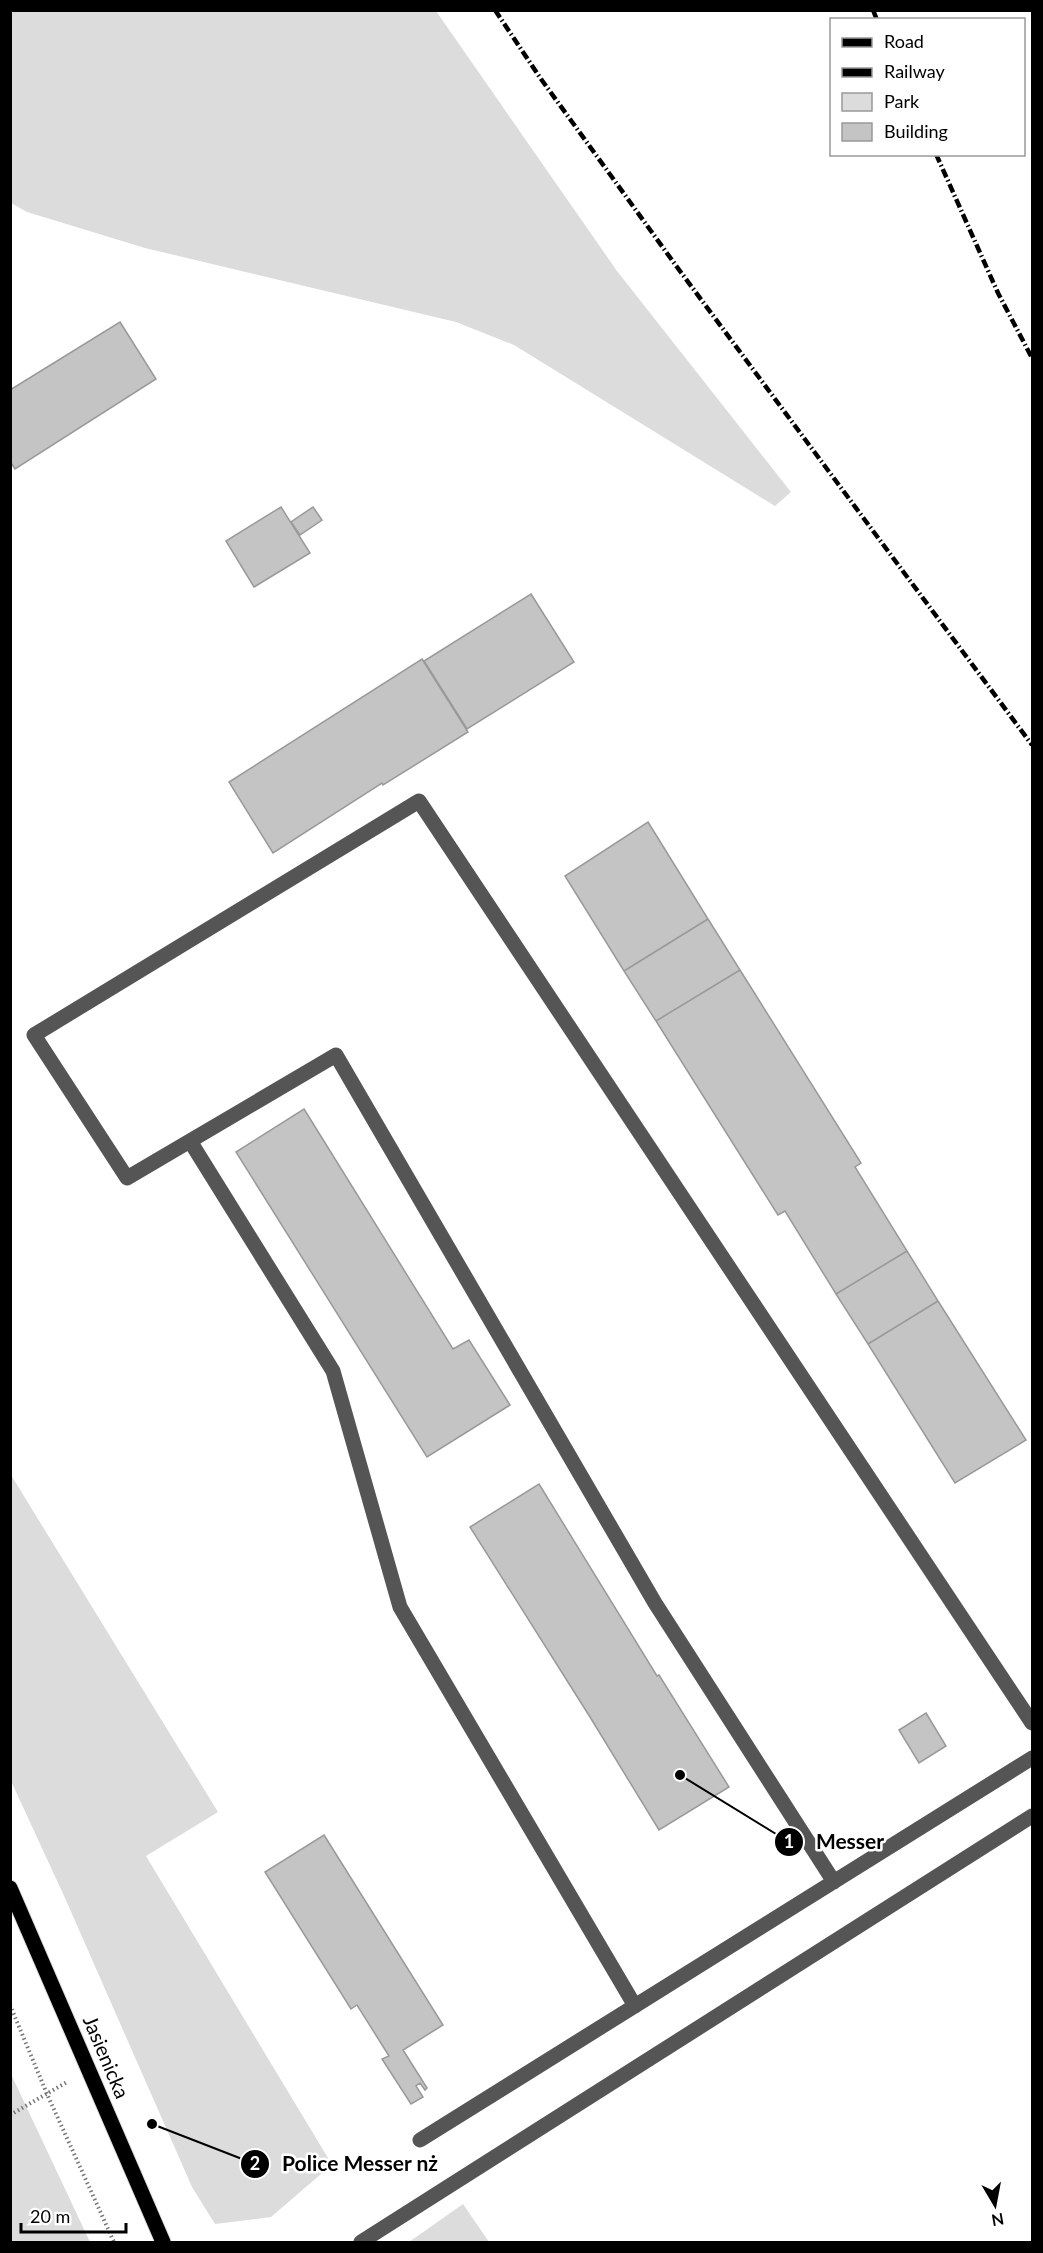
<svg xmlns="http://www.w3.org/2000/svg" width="1043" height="2253" viewBox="0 0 1043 2253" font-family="Lato,sans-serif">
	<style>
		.green { fill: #dcdcdc }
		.building { fill: #c4c4c4; stroke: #999; stroke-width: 1.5 }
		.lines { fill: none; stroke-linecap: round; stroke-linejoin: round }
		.major-casing { stroke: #dbdbdb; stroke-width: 17 }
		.path { stroke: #777; stroke-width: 4; stroke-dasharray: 1.5 3; stroke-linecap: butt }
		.minor { stroke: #555; stroke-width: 15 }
		.major { stroke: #000; stroke-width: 15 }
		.rail { stroke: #000; stroke-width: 4.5; stroke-dasharray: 9 3 1.5 3; stroke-linecap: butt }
		.labels { text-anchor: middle; stroke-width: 5; stroke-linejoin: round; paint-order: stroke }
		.street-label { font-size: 20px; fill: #000; stroke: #fff }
		.leader { fill: none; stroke: #000; stroke-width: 2 }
		.callout-dot { fill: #000; stroke: #fff; stroke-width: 2 }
		.mark-label { font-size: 18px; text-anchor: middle; font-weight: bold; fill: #fff }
		.callout-label { font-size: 21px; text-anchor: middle; font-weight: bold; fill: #000; stroke: #fff; stroke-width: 5; stroke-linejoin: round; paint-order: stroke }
	</style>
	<rect width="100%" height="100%" fill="#fff"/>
	<path class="green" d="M10 11H436L617 271 791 492 775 506 514 345 456 322 145 248 27 212 11 203Z
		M11 1475 218 1812 146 1856 328 2158V2168L271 2217 215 2224 192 2187 65 1898 11 1781Z
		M10 2072 90 2242H11Z
		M463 2204 489 2242H409Z"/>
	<path class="building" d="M120 322 156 379 15 469 10 461V390Z
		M281 507 310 553 254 587 226 541Z
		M313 507 322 520 300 535 291 522Z
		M531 594 574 662 467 729 424 661Z
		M422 659 468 732 383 785 382 783 273 853 229 782Z
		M648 822 708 919 624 971 565 876Z
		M708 919 740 970 656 1021 624 971Z
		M740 970 861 1163 855 1167 907 1251 836 1294 785 1211 778 1215 656 1021Z
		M304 1109 453 1349 469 1340 510 1405 427 1457 236 1152Z
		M907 1251 938 1301 868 1344 836 1294Z
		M938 1301 1026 1440 955 1483 868 1344Z
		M539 1484 657 1676 659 1675 729 1787 659 1830 590 1717 470 1527Z
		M926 1713 946 1746 919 1763 899 1730Z
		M324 1835 443 2025 403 2050 427 2088 425 2090 420 2083 416 2086 423 2097 411 2104 382 2059 389 2056 357 2005 351 2009 265 1872Z"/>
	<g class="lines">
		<defs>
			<path id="major" d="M10 1888 163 2242"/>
		</defs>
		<use href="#major" class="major-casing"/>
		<path class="path" d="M10 2005 47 2094 114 2242
			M10 2115 67 2082"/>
		<path class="minor" d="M190 1141 333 1371 400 1607 635 2006
			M834 1882 655 1603 336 1055 127 1178 34 1035 419 801 1032 1723
			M420 2140 1032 1758
			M361 2242 1032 1816"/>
		<use href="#major" class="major"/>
		<path class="rail" d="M495 10 541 79 677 267 1032 745
			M873 10 877 20
			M936 154 998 293 1032 358"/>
	</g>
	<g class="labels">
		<g class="street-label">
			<text transform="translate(106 2057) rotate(67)" y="7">Jasienicka</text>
		</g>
	</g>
	<path class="leader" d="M680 1775L789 1842M152 2124L255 2164"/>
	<g class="callout-dot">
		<circle cx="680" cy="1775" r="6"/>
		<circle cx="152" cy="2124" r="6"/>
		<circle cx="789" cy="1842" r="15"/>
		<circle cx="255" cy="2164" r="15"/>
	</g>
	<g class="mark-label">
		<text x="789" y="1848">1</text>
		<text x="255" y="2170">2</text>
	</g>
	<g class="callout-label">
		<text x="850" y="1849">Messer</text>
		<text x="360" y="2171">Police Messer nż</text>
	</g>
	<rect width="1043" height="2253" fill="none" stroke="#000000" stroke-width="24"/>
	<rect x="830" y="18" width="195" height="138" fill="#ffffff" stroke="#999999" stroke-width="1.5"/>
	<rect x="842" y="38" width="30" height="9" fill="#000000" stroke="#999999" stroke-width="1.5"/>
	<text x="884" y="48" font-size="18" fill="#000000">Road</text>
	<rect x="842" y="68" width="30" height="9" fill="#000000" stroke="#999999" stroke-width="1.5"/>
	<text x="884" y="78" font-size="18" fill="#000000">Railway</text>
	<rect x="842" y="93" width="30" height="18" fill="#dcdcdc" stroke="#999999" stroke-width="1.5"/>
	<text x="884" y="108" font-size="18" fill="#000000">Park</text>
	<rect x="842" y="123" width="30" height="18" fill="#c4c4c4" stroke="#999999" stroke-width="1.5"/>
	<text x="884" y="138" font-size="18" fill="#000000">Building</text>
	<g transform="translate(995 2205) rotate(170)" stroke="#ffffff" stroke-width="4.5" paint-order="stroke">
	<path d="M0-4.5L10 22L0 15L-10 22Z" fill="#000000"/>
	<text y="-9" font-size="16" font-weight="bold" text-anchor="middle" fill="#000000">N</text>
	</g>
	<path d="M21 2223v9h105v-9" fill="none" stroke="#000000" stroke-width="3"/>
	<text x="30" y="2223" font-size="18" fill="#000000" stroke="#ffffff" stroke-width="4.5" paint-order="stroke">20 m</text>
</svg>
